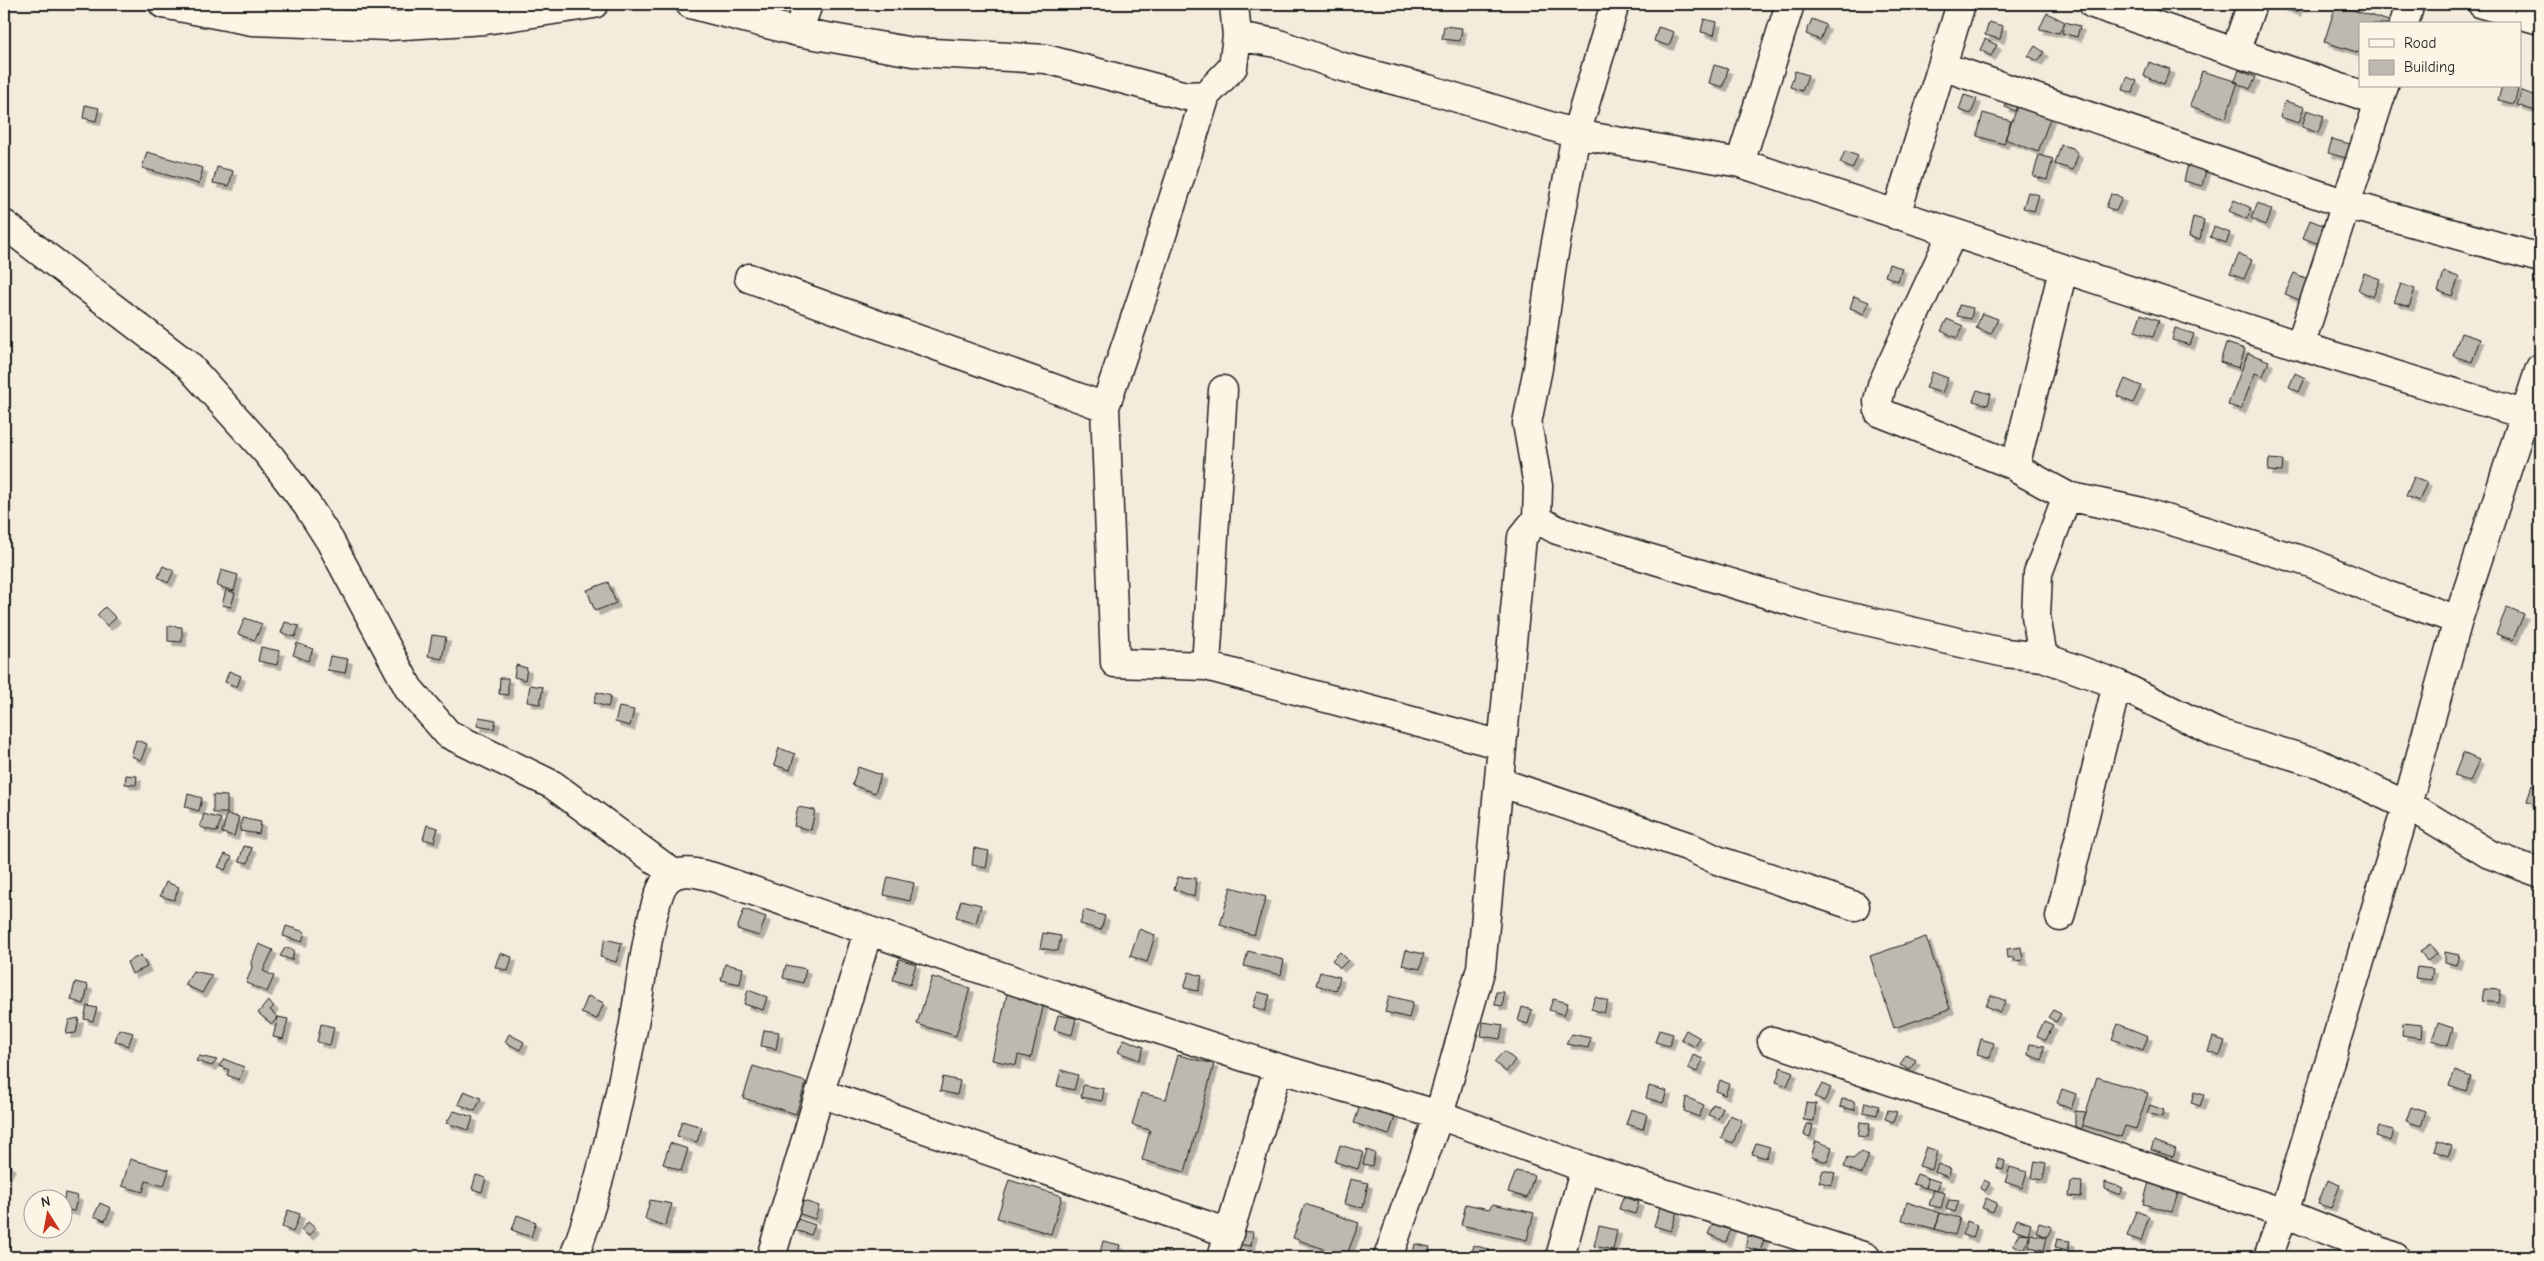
<svg xmlns="http://www.w3.org/2000/svg" width="2544" height="1261" viewBox="0 0 2544 1261" font-family="'Comic Neue',sans-serif">
	<style>
		.building { fill: #beb9ae; stroke: #1c1c1c; filter: url(#shadow) }
		.lines { fill: none; stroke-linecap: round; stroke-linejoin: round }
		.minor-casing { stroke: #1c1c1c; stroke-width: 31 }
		.minor { stroke: #fcf5e5; stroke-width: 28 }
	</style>
	<defs>
		<filter id="shadow"><feDropShadow dx="4.5" dy="4.5" stdDeviation="0" flood-color="#0004"/></filter>
	</defs>
	<rect width="100%" height="100%" fill="#f3ecdd"/>
	<filter id="ink" filterUnits="userSpaceOnUse"><feTurbulence type="fractalNoise" baseFrequency=".02" numOctaves="2"/><feDisplacementMap in="SourceGraphic" scale="10" xChannelSelector="R" yChannelSelector="G"/><feConvolveMatrix kernelMatrix="1 2 1 2 8 2 1 2 1" color-interpolation-filters="sRGB"/></filter>
	<g filter="url(#ink)">
		<path class="building" d="M2282 4H2299L2296 12 2281 6Z
			M2336 5 2389 21 2388 24H2360V53L2324 42Z
			M2047 13 2065 22 2059 33 2039 29Z
			M1704 19 1717 22 1714 35 1701 32Z
			M1812 19 1826 25 1820 40 1806 34Z
			M1989 22 2003 26 2000 39 1985 35Z
			M2065 22 2080 26 2077 37 2062 33Z
			M1444 26 1462 28 1460 41 1442 39Z
			M1658 27 1674 32 1669 46 1654 41Z
			M1985 39 1997 45 1991 56 1980 50Z
			M2035 46 2044 52 2038 61 2028 56Z
			M2149 62 2170 69 2164 84 2144 76Z
			M1714 65 1728 69 1723 87 1709 83Z
			M2239 70 2256 77 2250 89 2234 82Z
			M1795 71 1808 75 1802 91 1790 87Z
			M2202 71 2238 82 2226 118 2190 106Z
			M2127 77 2137 81 2133 93 2123 90Z
			M2502 86H2519L2514 104 2498 100Z
			M2522 91 2540 97 2535 111 2517 105Z
			M2011 93 2021 98 2015 111 2005 107Z
			M1964 95 1977 99 1971 114 1959 110Z
			M2021 98 2054 107 2038 152 2005 139Z
			M2285 101 2304 107 2299 123 2280 117Z
			M85 105 99 108 96 121 83 118Z
			M2307 110 2324 116 2318 133 2302 127Z
			M1983 113 2011 121 2004 144 1977 136Z
			M2332 139 2350 144 2346 158 2328 153Z
			M2061 145 2073 148 2078 154 2073 170 2055 164Z
			M1845 151 1858 156 1852 169 1840 163Z
			M147 152 203 168 199 184 142 168Z
			M2039 155 2053 159 2047 180 2033 176Z
			M2188 164 2206 170 2202 186 2184 181Z
			M217 167 233 171 229 186 213 183Z
			M2028 192 2039 195 2034 211 2023 208Z
			M2111 194 2117 195 2122 198 2116 211 2106 207Z
			M2234 200 2251 208 2247 219 2229 211Z
			M2258 203 2272 210 2265 225 2251 218Z
			M2193 217 2204 220 2200 239 2189 237Z
			M2310 220 2327 227 2319 244 2303 238Z
			M2214 227 2230 233 2226 243 2210 237Z
			M2239 254 2252 260 2244 279 2230 274Z
			M1889 264 1902 268 1898 281 1885 276Z
			M2444 272 2459 277 2452 296 2438 291Z
			M2294 273 2310 280 2302 301 2285 294Z
			M2364 273 2380 279 2373 297 2358 290Z
			M2401 284 2415 289 2409 307 2394 302Z
			M1854 296 1869 302 1864 314 1850 308Z
			M1959 305 1973 308 1971 319 1957 316Z
			M1982 313 1998 319 1991 334 1976 328Z
			M2141 314 2159 320 2153 337 2135 331Z
			M1947 319 1963 326 1957 338 1941 331Z
			M2175 328 2194 334 2190 345 2172 340Z
			M2461 333 2480 339 2472 362 2453 356Z
			M2226 343 2245 349 2239 368 2220 362Z
			M2248 353 2269 361 2263 376 2255 373 2241 409 2228 405Z
			M1932 372 1948 378 1942 393 1926 388Z
			M2295 373 2305 378 2299 392 2289 387Z
			M2125 379 2141 386 2133 403 2117 396Z
			M1977 390 1991 394 1988 405 1973 401Z
			M2269 459 2283 460 2282 472 2268 471Z
			M2414 477 2427 482 2419 501 2406 496Z
			M163 566 174 571 168 583 158 577Z
			M221 570 238 575 234 591 217 586Z
			M608 582 616 603 595 611 587 590Z
			M226 590 235 593 231 607 222 605Z
			M105 607 116 618 107 626 97 615Z
			M2507 607 2524 614 2513 640 2496 634Z
			M245 618 262 624 255 640 238 634Z
			M285 622 299 626 295 637 281 633Z
			M168 626 182 627V642L168 641Z
			M432 635 446 637 442 659 428 656Z
			M297 643 313 649 308 661 293 655Z
			M261 647 280 651 277 665 258 661Z
			M330 656 348 659 345 673 327 670Z
			M516 665 527 668 525 680 514 677Z
			M229 671 241 676 237 687 225 682Z
			M500 678H508V695L499 694Z
			M530 685 543 687 540 704 527 702Z
			M597 692 611 696 608 707 594 703Z
			M2540 695V709L2536 708Z
			M619 707 634 710 630 726 615 722Z
			M479 717 496 720 494 729 477 726Z
			M136 740 147 744 141 760 131 756Z
			M779 748 795 754 790 770 774 765Z
			M2463 753 2479 760 2470 782 2454 776Z
			M858 767 881 775 875 793 852 785Z
			M126 775 137 776 136 785 125 784Z
			M2532 784 2540 787V805L2527 801Z
			M188 794 202 798 199 811 185 807Z
			M213 795 227 796V813H213Z
			M798 807 815 810 811 830 794 826Z
			M204 814 221 819 217 832 200 827Z
			M227 814 239 817 234 836 222 833Z
			M242 818 261 822 259 834 240 831Z
			M427 825 438 828 434 842 423 839Z
			M244 846 252 848 248 863 239 861Z
			M974 848 989 851 986 868 972 865Z
			M225 854 232 857 225 870 218 867Z
			M888 877 914 883 910 901 884 895Z
			M1178 877 1196 878 1194 897 1174 889Z
			M166 882 179 887 174 900 160 896Z
			M1231 887 1266 897 1254 935 1220 925Z
			M961 900 981 905 976 923 956 917Z
			M744 909 766 917 759 936 737 929Z
			M1084 910 1105 916 1101 930 1080 924Z
			M286 926 305 932 302 942 283 936Z
			M1139 929 1155 935 1147 962 1130 956Z
			M1043 933 1061 936 1058 951 1040 948Z
			M1926 937 1950 1009 1894 1028 1870 956Z
			M605 939 622 943 616 962 600 957Z
			M259 944 273 950 263 971 274 976 267 992 246 983 252 968 251 962Z
			M2430 944 2437 954 2427 961 2420 951Z
			M2021 947 2023 960 2015 961 2014 957 2008 958 2007 949Z
			M285 948 294 950 292 960 280 956Z
			M1406 950 1424 954 1420 969 1402 965Z
			M1248 951 1284 960 1281 975 1244 966Z
			M1340 952 1348 960 1340 968 1332 960Z
			M2445 952 2459 955 2456 965 2445 962Z
			M500 953 512 957 508 971 495 967Z
			M141 955 147 967 132 974 127 962Z
			M899 959 916 964 910 985 893 980Z
			M725 964 743 968 740 984 721 980Z
			M786 965 806 969 803 983 783 978Z
			M2417 967 2433 969 2431 980 2415 978Z
			M193 971 212 975 202 993 185 985Z
			M1189 972 1202 976 1198 991 1184 988Z
			M1320 972 1340 977 1336 991 1316 985Z
			M932 977 970 988 956 1036 917 1024Z
			M75 982 88 985 84 1004 71 1000Z
			M2484 989 2501 990 2499 1003 2482 1001Z
			M748 990 767 997 763 1010 744 1004Z
			M1258 992 1270 995 1265 1011 1253 1007Z
			M1496 992H1504L1503 1006 1495 1005Z
			M1007 994 1044 1003 1031 1058 1018 1055 1016 1065 992 1060Z
			M1991 995 2006 1001 2000 1012 1986 1006Z
			M588 996 604 1003 597 1019 581 1013Z
			M1389 996 1413 1002 1409 1018 1385 1012Z
			M1595 997 1608 1001 1604 1013 1591 1009Z
			M1553 999 1568 1003 1564 1015 1549 1010Z
			M268 1001 274 1006 270 1010 278 1017 272 1024 258 1013Z
			M87 1006 97 1008 93 1021 84 1019Z
			M1522 1007 1532 1010 1528 1024 1518 1021Z
			M2053 1010 2061 1014 2056 1022 2048 1017Z
			M1058 1015 1076 1018 1072 1035 1054 1030Z
			M278 1017 288 1019 283 1039 273 1037Z
			M79 1018 76 1033 66 1034 69 1020Z
			M2044 1021 2053 1025 2046 1040 2037 1036Z
			M1483 1022 1503 1025 1500 1039 1481 1036Z
			M2403 1023 2422 1025 2421 1038 2402 1035Z
			M2438 1023 2453 1028 2448 1045 2432 1040Z
			M321 1024 334 1027 330 1045 317 1042Z
			M2118 1024 2148 1036 2143 1050 2112 1039Z
			M119 1029 133 1033 128 1046 115 1041Z
			M764 1030 779 1032 776 1049 761 1046Z
			M1659 1030 1673 1034 1669 1046 1655 1042Z
			M1686 1030 1700 1038 1695 1047 1681 1039Z
			M509 1034 524 1042 520 1050 505 1042Z
			M1572 1034 1591 1038 1588 1048 1566 1044Z
			M2213 1037 2225 1041 2220 1055 2208 1051Z
			M1124 1039 1144 1047 1139 1060 1118 1052Z
			M1981 1039 1994 1043 1990 1058 1977 1054Z
			M2030 1044 2044 1046 2042 1060 2028 1055Z
			M1504 1051 1515 1060 1506 1072 1494 1062Z
			M1178 1055 1214 1064 1185 1172 1142 1160 1150 1130 1132 1125 1141 1093 1166 1099Z
			M1693 1055 1703 1059 1697 1072 1688 1068Z
			M1906 1055 1916 1060 1910 1070 1900 1065Z
			M199 1056 217 1060 212 1066 196 1061Z
			M224 1059 244 1067 239 1080 227 1075 229 1070 219 1066Z
			M753 1066 806 1082 796 1114 743 1098Z
			M1781 1067 1793 1072 1787 1086 1776 1082Z
			M1061 1070 1078 1075 1074 1090 1057 1086Z
			M2455 1071 2471 1077 2466 1091 2449 1085Z
			M943 1077 960 1081 957 1095 940 1091Z
			M2097 1077 2148 1093 2136 1129 2125 1126 2121 1137 2082 1125Z
			M1720 1080 1729 1084 1725 1095 1716 1091Z
			M1822 1084 1831 1088 1824 1101 1815 1097Z
			M1083 1085 1104 1089 1102 1101 1081 1097Z
			M1649 1086 1667 1091 1663 1103 1646 1098Z
			M2062 1089 2076 1094 2071 1109 2057 1103Z
			M464 1091 481 1098 475 1111 458 1104Z
			M2194 1092 2204 1095 2200 1106 2191 1103Z
			M1686 1097 1704 1105 1699 1117 1684 1111Z
			M1842 1099 1854 1101 1855 1110 1840 1107Z
			M1865 1102 1879 1106 1877 1115 1863 1112Z
			M1361 1103 1396 1114 1389 1135 1354 1123Z
			M1806 1103 1816 1104 1814 1121 1803 1120Z
			M1713 1104 1723 1108 1718 1119 1708 1115Z
			M2150 1105 2164 1110 2162 1117 2147 1113Z
			M2411 1107 2426 1112 2421 1126 2406 1121Z
			M1631 1109 1647 1114 1643 1129 1626 1124Z
			M1888 1110 1897 1112 1893 1122 1885 1119Z
			M454 1111 473 1117 469 1130 446 1123Z
			M2075 1111 2086 1112 2080 1131 2075 1127Z
			M1730 1115 1742 1120 1733 1143 1721 1138Z
			M682 1121 702 1127 697 1142 677 1136Z
			M1860 1122 1870 1123 1868 1137 1858 1136Z
			M1807 1124 1813 1125 1810 1137 1804 1135Z
			M2379 1126 2394 1130 2391 1141 2376 1136Z
			M1816 1141 1832 1147 1827 1162 1811 1157Z
			M2154 1141 2176 1149 2173 1157 2151 1150Z
			M2437 1141 2452 1146 2448 1156 2434 1151Z
			M670 1143 688 1149 681 1171 663 1164Z
			M1756 1143 1770 1147 1766 1158 1752 1154Z
			M1340 1145 1363 1152 1358 1169 1335 1162Z
			M1926 1147 1937 1151 1932 1170 1919 1166Z
			M1367 1150 1375 1153 1372 1166 1363 1164Z
			M1861 1152 1869 1155 1862 1174 1844 1167 1848 1157 1853 1159Z
			M130 1159 169 1170 164 1186 146 1181 143 1192 122 1186Z
			M1998 1159 2005 1161 2003 1170 1997 1168Z
			M2035 1161 2046 1163 2043 1180 2032 1178Z
			M4 1162 11 1166 5 1177 4 1176Z
			M1938 1164 1951 1169 1948 1177 1935 1172Z
			M2010 1167 2027 1172 2022 1188 2005 1182Z
			M1823 1170 1835 1173 1832 1185 1819 1182Z
			M1516 1171 1534 1175 1527 1198 1508 1192Z
			M1917 1174 1928 1178 1926 1188 1913 1184Z
			M476 1175 486 1178 482 1192 472 1189Z
			M1928 1178 1940 1182 1937 1191 1926 1188Z
			M1350 1179 1368 1183 1363 1208 1344 1204Z
			M1009 1180 1062 1196 1051 1234 997 1218Z
			M1984 1180 1990 1183 1985 1191 1980 1188Z
			M2327 1180 2340 1185 2331 1208 2318 1204Z
			M2071 1181 2082 1182 2081 1197 2069 1196Z
			M2105 1182 2123 1188 2120 1195 2105 1189Z
			M2149 1182 2179 1190 2172 1212 2143 1204Z
			M1934 1190 1945 1193 1941 1208 1929 1205Z
			M65 1193 78 1196 74 1211 62 1209Z
			M1623 1197 1639 1202 1635 1214 1619 1209Z
			M1986 1198 1997 1203 1993 1212 1982 1208Z
			M798 1199 819 1206 815 1219 794 1212Z
			M650 1200 672 1204 665 1226 645 1219Z
			M1949 1200 1959 1201 1955 1212 1946 1209Z
			M1907 1202 1940 1213 1935 1229 1902 1220Z
			M100 1203 111 1208 105 1221 94 1216Z
			M1305 1204 1359 1223 1346 1257 1293 1238Z
			M1466 1204 1489 1209 1493 1204 1534 1213 1527 1240 1461 1225Z
			M1660 1207 1677 1212 1671 1231 1654 1226Z
			M288 1210 300 1214 293 1232 282 1227Z
			M2136 1211 2149 1216 2141 1241 2127 1236Z
			M1940 1213 1960 1218 1955 1235 1935 1229Z
			M517 1215 536 1222 531 1237 512 1230Z
			M798 1219 815 1225 811 1235 794 1230Z
			M1715 1219 1732 1226 1726 1242 1708 1234Z
			M2017 1219 2031 1224 2028 1234 2013 1229Z
			M1967 1221 1977 1225 1973 1238 1962 1235Z
			M308 1222 315 1228 309 1236 301 1230Z
			M2039 1223 2052 1227 2047 1237 2036 1232Z
			M1599 1226 1617 1230 1613 1250 1594 1246Z
			M1238 1231 1253 1232 1251 1246 1237 1244Z
			M1749 1232 1765 1237 1760 1251 1745 1247Z
			M2019 1233 2030 1234 2025 1250 2013 1245Z
			M2030 1234 2047 1237 2044 1250 2029 1247Z
			M2057 1239 2070 1241 2068 1250 2055 1247Z
			M1103 1241 1120 1245 1117 1257H1099Z
			M1415 1244 1430 1247 1428 1257H1412Z
			M1474 1245 1490 1250 1488 1257H1471Z
			M1803 1248 1820 1254 1819 1257H1800Z
			M2496 1250 2509 1254 2508 1257H2493Z
			M1164 1251 1179 1256V1257H1162Z
			M2142 1252 2153 1256 2152 1257H2141Z
			M2087 1253 2105 1256 2104 1257H2086Z"/>
		<g class="lines">
			<defs>
				<path id="minor" d="M163 4 252 21 388 26 485 20 594 4
					M690 4 798 32 913 52 1046 59 1186 96 1206 95 1233 67 1237 36 1234 4
					M1615 4 1576 134 1552 264 1538 368 1527 423 1538 486 1537 519 1557 530 1589 540 1820 610 2005 653 2043 657 2117 684 2217 733 2318 763 2422 813 2489 854 2540 873
					M2093 4 2379 101
					M2482 4 2540 20
					M2404 24 2410 4
					M798 32 808 4
					M1237 36 1276 43 1339 66 1428 89 1576 134 1740 163 2300 346 2540 419
					M2235 52 2252 4
					M1942 66 2346 204 2540 258
					M1206 95 1143 295 1105 407 1115 663 1206 666 1502 745
					M1740 163 1790 4
					M1896 215 1961 4
					M4 224 188 365 269 455 307 505 330 541 409 689 448 734 553 785 674 874
					M1952 234 1882 385 1878 401 1879 412 2016 466
					M2063 270 2016 463 2019 470 2067 496
					M749 278 1105 407
					M2300 346 2384 86
					M2043 657 2036 616 2038 573 2067 496 2142 512 2311 563 2389 596 2458 620
					M1206 666 1223 390
					M1499 782 1687 846 1717 860 1855 906
					M2060 917 2117 684
					M1772 1041 2284 1213 2395 1257
					M820 1093 1229 1233
					M574 1257C601 1184 618 1105 633 1029 639 999 650 899 666 881 678 867 698 873 713 877L1105 1012 1278 1068 1439 1115 1585 1168 1866 1257
					M771 1257 868 931
					M1222 1257 1278 1068
					M1388 1257 1439 1115 1481 968 1522 537 1537 519
					M1560 1257 1585 1168
					M2268 1257 2284 1213 2407 805 2458 620 2540 368"/>
			</defs>
			<use href="#minor" class="minor-casing"/>
			<use href="#minor" class="minor"/>
		</g>
	</g>
	<rect width="2544" height="1261" fill="none" stroke="#fcf5e5" stroke-width="20"/>
	<rect x="10" y="10" width="2524" height="1241" fill="none" stroke="#1c1c1c" stroke-width="2" filter="url(#ink)"/>
	<rect x="2359" y="22" width="162" height="65" fill="#fcf5e5" stroke="#a29e95"/>
	<rect x="2369" y="39" width="25" height="8" fill="#fcf5e5" stroke="#a29e95"/>
	<text x="2404" y="48" font-size="15" fill="#1c1c1c">Road</text>
	<rect x="2369" y="60" width="25" height="15" fill="#beb9ae" stroke="#a29e95"/>
	<text x="2404" y="72" font-size="15" fill="#1c1c1c">Building</text>
	<g transform="translate(48 1214) rotate(349)"><circle r="24" fill="#fcf5e5" stroke="#a29e95"/>
	<path d="M0-4L9 19L0 12L-9 19Z" fill="#c8321e"/>
	<text y="-8" font-size="14" font-weight="bold" text-anchor="middle" fill="#1c1c1c">N</text>
	</g>
</svg>
